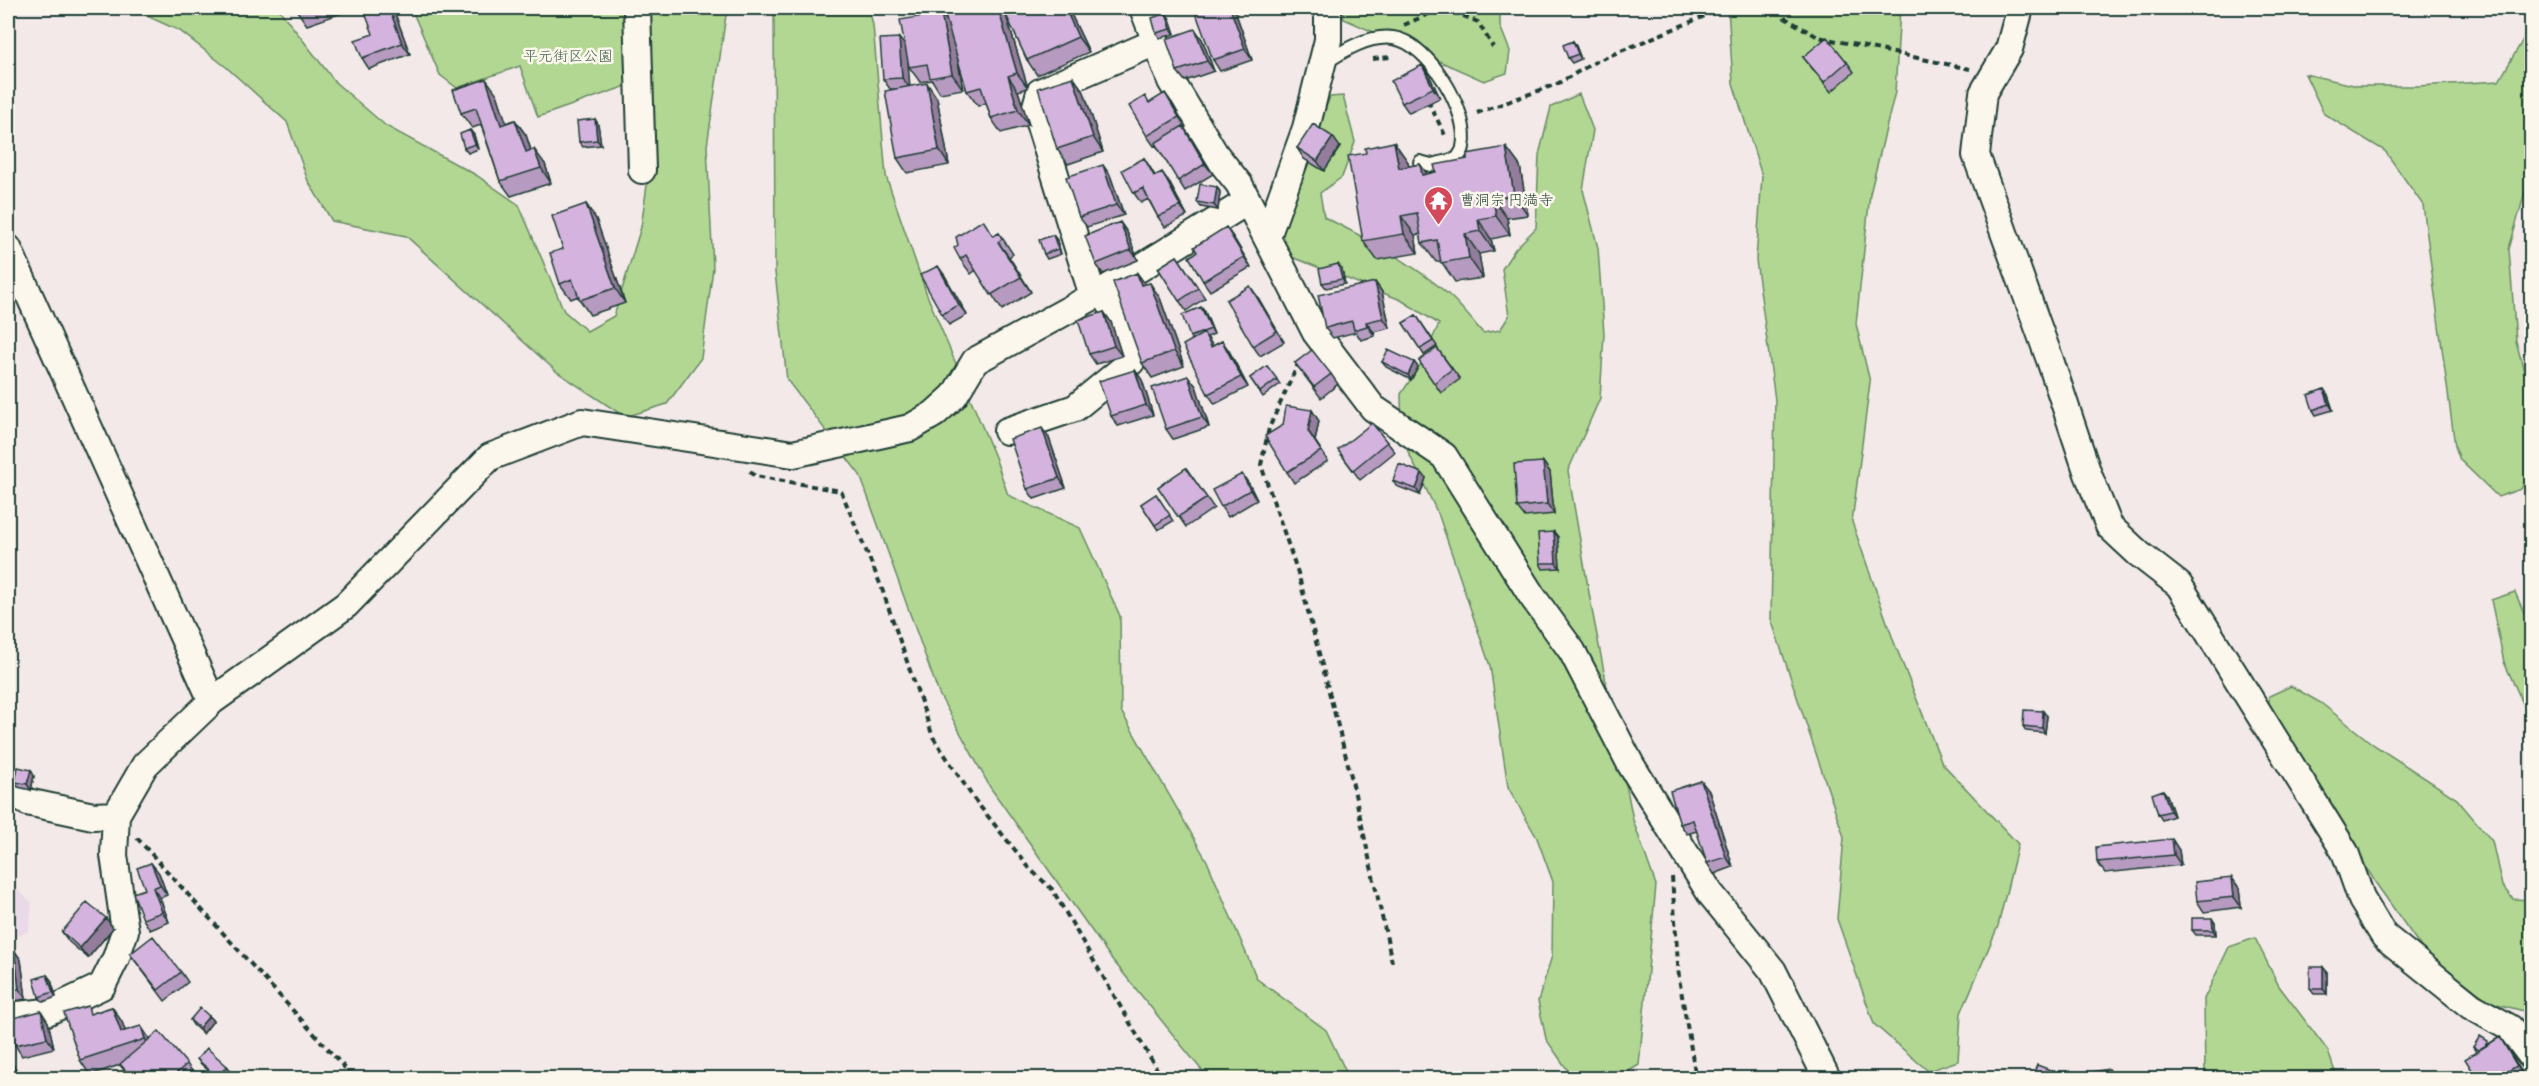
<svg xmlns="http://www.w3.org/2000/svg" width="2539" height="1086" viewBox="0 0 2539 1086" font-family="Pangolin,'Klee One',sans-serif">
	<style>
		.built { fill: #ead9e6 }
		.green { fill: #b2d793; stroke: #688a64; stroke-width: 1.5 }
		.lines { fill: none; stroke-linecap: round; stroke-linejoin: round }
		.lane-casing { stroke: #1f3d34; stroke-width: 16 }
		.street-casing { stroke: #1f3d34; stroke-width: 30 }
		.path { stroke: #1f3d34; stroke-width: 4; stroke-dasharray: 6 4.5; stroke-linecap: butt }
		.lane { stroke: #fbf7ec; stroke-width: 12 }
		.street { stroke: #fbf7ec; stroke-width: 26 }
		.wall { fill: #b69ac0; stroke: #1f3d34; stroke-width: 1.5 }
		.shaded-wall { fill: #947d9c; stroke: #1f3d34; stroke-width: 1.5 }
		.building { fill: #d4b3df; stroke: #1f3d34; stroke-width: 1.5 }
		.labels { text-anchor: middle; stroke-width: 5; stroke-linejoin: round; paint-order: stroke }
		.park-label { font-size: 15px; fill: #3c5c47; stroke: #fbf7ec }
		.poi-label { font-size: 15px; fill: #1f3d34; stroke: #fbf7ec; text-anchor: start }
	</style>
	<rect width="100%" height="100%" fill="#f3e9e9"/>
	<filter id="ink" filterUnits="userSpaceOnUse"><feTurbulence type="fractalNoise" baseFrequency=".0167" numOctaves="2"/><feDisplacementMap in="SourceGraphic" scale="12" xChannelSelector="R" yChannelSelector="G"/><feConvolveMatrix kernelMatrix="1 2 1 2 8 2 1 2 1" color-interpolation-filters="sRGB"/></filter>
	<g filter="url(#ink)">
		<path class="built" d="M8 881 32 903 29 931 9 940Z"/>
		<path class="green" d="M135 8H278L336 83 386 126 476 175 519 205 564 311 587 331 614 316 641 227 649 171 638 8H727L707 146 713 268 701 358 667 404 625 417 557 372 406 236 332 221 308 181 287 122 226 67 180 31 138 12Z
			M411 8H630L635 83 538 117 520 66 457 88 440 75Z
			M774 8H869L873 25 886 176 927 295 995 457 1008 495 1080 528 1120 616 1121 711 1207 861 1257 979 1326 1030 1349 1078H1208L1111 958 990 787 939 694 860 475 787 380 775 272Z
			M1342 8H1500V26L1510 51 1507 73 1484 81 1344 19Z
			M1728 8H1900L1895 92 1870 194 1856 324 1870 382 1852 522 1894 642 1942 763 2018 844 1998 926 1961 1013 1958 1061 1928 1071 1874 1024 1837 919 1844 837 1771 619 1775 400 1756 260 1762 176 1733 83Z
			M2529 8H2532L2531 171 2509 249 2516 341 2531 397V472L2521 489 2498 497 2460 460 2455 446 2423 205 2385 151 2324 114 2305 74 2358 86H2418L2499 81 2529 29Z
			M1579 94 1593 130 1583 190 1598 248 1604 334 1600 398 1568 471 1592 610 1633 820 1656 885 1639 1065 1618 1078H1573L1546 1039 1538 1001 1552 956 1553 882 1537 838 1508 787 1490 666 1439 516 1402 439 1401 394 1421 364 1439 324 1401 300 1289 256 1276 234 1330 97 1343 96 1355 142 1342 177 1320 193 1324 217C1366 238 1413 263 1449 295 1461 306 1472 320 1483 333L1500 330 1509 316 1502 269 1515 249 1536 228 1539 155 1551 107Z
			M2515 592 2531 629V721L2504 662 2491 600Z
			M2291 686 2321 703 2374 745 2457 799 2492 841 2502 886 2513 899 2531 900V1013L2490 1002 2423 950 2375 882 2308 768 2269 710V696Z
			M2255 938 2279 986 2328 1051 2337 1078H2205L2204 999 2229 947Z"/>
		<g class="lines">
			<defs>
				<path id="lane" d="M1325 63C1344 50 1369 35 1393 38 1428 42 1471 113 1463 147 1463 151 1459 155 1457 159L1431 165 1420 162"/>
				<path id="street" d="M637 8 642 170
					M1143 8 1171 81 1215 154 1239 184 1316 333 1373 408 1444 456 1532 596 1572 651 1631 765 1710 893 1773 971 1827 1078
					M2020 8 2009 49 1983 93 1976 155 2050 360 2088 474 2109 526 2139 554 2179 585 2345 852 2362 900 2384 936 2471 1006 2510 1028 2532 1057
					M1267 237 1306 128 1328 40V8
					M8 248 212 701
					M1093 296 1035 110 1040 92 1156 42
					M1007 431 1075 408 1131 362V341L1103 291
					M8 788 27 802 93 816 116 815
					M8 1016 47 1012 102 986 116 958 125 931 114 855 116 815 145 765 212 701 346 605 490 457 582 422 793 454 910 428 934 414 954 396 975 361 1103 291 1248 201"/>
			</defs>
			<use href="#lane" class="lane-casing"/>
			<use href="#street" class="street-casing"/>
			<path class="path" d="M1417 8 1418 16
				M1779 8 1785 18 1818 37 1970 69
				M1404 25 1435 11 1454 12 1478 22 1493 47
				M1373 59 1390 57
				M1428 101 1446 137
				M1477 113 1557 84 1597 61 1724 8
				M1299 362 1269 428 1261 465 1298 573 1351 776 1392 962
				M750 471 755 476 841 491 881 586 933 737 974 799 1031 870 1052 889 1162 1078
				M137 838 354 1078
				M1672 877 1679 978 1696 1078"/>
			<use href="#lane" class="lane"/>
			<use href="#street" class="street"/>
		</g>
		<path class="wall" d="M295 8H356L307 25Z
			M370 8H391L394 11 410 54 369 69 362 58 373 34Z
			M959 8H1002L1004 10 1003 8H1068L1089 52 1037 75 1027 60 1006 15 1028 88 1018 91 1029 125 1001 133 991 118 986 103 978 106 967 91 957 57 963 89 940 93 932 80 920 82 909 67 907 58 909 87 937 98 949 165 907 173 897 158 895 89H890L883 79 905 46 946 19Z
			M1234 8 1252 60 1220 71 1213 60Z
			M1166 13 1170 19 1175 34 1160 38 1156 33Z
			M1202 39 1214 71 1185 81 1177 71Z
			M1573 41 1576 46 1581 59 1572 63 1568 58Z
			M1803 57 1847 62 1854 72 1831 92Z
			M1422 65 1429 75 1440 98 1409 113 1402 103Z
			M1073 77 1084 92 1103 152 1068 164 1057 149Z
			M497 94 506 123 515 120 526 135 531 150 545 164 551 183 511 196 500 181 481 125 472 128 461 113Z
			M1149 102 1172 103 1186 127 1184 128 1213 174 1185 191 1156 145 1154 146 1147 136Z
			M595 119 598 124 601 145 583 147 579 142Z
			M470 130 474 135 478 149 468 153 464 148Z
			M1394 142 1408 162 1409 166 1428 174 1436 172 1467 159 1506 147 1520 166 1528 215 1507 218 1510 235 1491 239 1494 251 1479 254 1483 278 1455 282 1441 261 1436 262 1422 243 1421 234 1415 235 1418 253 1377 260 1363 241 1366 153Z
			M1340 147 1324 171 1304 159 1297 148Z
			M1144 158 1155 176 1169 182 1187 216 1165 227 1158 217 1148 199 1141 203 1134 193Z
			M1110 175 1124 215 1087 227 1079 217Z
			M1217 187 1220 192 1218 210 1201 207 1197 202Z
			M586 204 596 219 625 303 590 315 580 300 578 296 571 299 560 284 563 249Z
			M1127 232 1138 260 1103 274 1096 264Z
			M999 233 1013 254 1009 257 1031 292 1002 310 976 270 971 274 960 259Z
			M1053 235 1057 240 1061 254 1047 259 1044 254Z
			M1233 237 1251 267 1210 291 1203 281 1197 252Z
			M1177 256 1205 298 1186 311 1158 268Z
			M1338 264 1342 269 1345 284 1326 288 1322 283Z
			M1137 273 1145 284 1160 298 1184 366 1152 378 1142 363Z
			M945 276 967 315 949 325 942 314Z
			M1375 282 1382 292 1390 328 1374 332 1375 336 1361 340 1356 332 1333 338 1325 328Z
			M1257 296 1284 342 1260 356 1253 346Z
			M1104 312 1111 322 1122 356 1096 364 1089 354Z
			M1205 312 1214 334 1207 337 1213 346 1222 341 1229 351 1248 387 1215 404 1208 394 1192 340 1190 337Z
			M1416 315 1437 346 1424 355 1403 323Z
			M1437 348 1460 379 1441 393 1419 361Z
			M1382 362H1414L1418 367 1411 380 1386 367Z
			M1295 363 1331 374 1338 384 1321 398Z
			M1267 366 1280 384 1263 397 1250 378Z
			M1135 370 1142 380 1153 415 1118 426 1111 416Z
			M1188 376 1196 386 1209 427 1173 439 1166 429Z
			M2328 395 2333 410 2316 415 2313 410Z
			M1319 421 1315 441 1328 461 1294 483 1287 472Z
			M1049 438 1066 488 1034 499 1027 489Z
			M1387 442 1395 452 1360 480 1338 450Z
			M1543 462 1550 472 1554 514 1525 517 1517 507Z
			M1186 468 1214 508 1186 527 1158 487Z
			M1426 478 1420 495 1396 486 1393 481Z
			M1249 484 1257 500 1228 517 1221 507Z
			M1156 494 1173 521 1158 530 1141 504Z
			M1554 532 1558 537 1560 568 1543 569 1540 563Z
			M2047 716 2045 733 2026 731 2023 726Z
			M31 770 34 776 31 790 18 787 15 782Z
			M1701 781 1709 791 1733 867 1714 874 1707 863 1697 831 1687 834 1680 824Z
			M2167 795 2174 816 2162 820 2158 814Z
			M2179 850 2181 865 2105 873 2097 862Z
			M151 863 159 873 167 895 160 898 169 922 150 930 143 919 145 889Z
			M2232 878 2239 888 2241 907 2204 912 2197 901Z
			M2215 923 2216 935H2196L2192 930Z
			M113 928 88 958 69 942 62 932Z
			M14 950 21 960 26 999 8 1002V951Z
			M130 954 181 972 188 982 165 1001Z
			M2323 967 2327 972V994H2314L2310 989Z
			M47 975 51 980 56 997 43 1002 39 997Z
			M112 1007 122 1022 125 1031 150 1038 187 1064 197 1078H130L120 1065 90 1075 80 1060 93 1013Z
			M41 1011 48 1022 54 1048 22 1056 15 1045Z
			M209 1016 213 1021 203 1034 193 1025 190 1020Z
			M2500 1037 2524 1076 2529 1078H2477L2476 1052 2473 1047 2490 1043Z
			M197 1059 227 1066 231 1071 224 1078H217L201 1064Z"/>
		<path class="shaded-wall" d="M389 8H391L394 11 410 54 402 43Z
			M998 8H1002L1005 12 1028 88 1017 73Z
			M1065 8H1068L1089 52 1078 37Z
			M1230 8H1234L1252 60 1245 49Z
			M941 13 952 28 963 89 952 74Z
			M1166 13 1170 19 1175 34 1171 29Z
			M1195 29 1202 39 1214 71 1207 61Z
			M899 38 907 48 910 88 902 78Z
			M1573 41 1576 46 1581 59 1578 54Z
			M1422 65 1429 75 1440 98 1433 88Z
			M1008 76 1018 91 1029 125 1018 110Z
			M1073 77 1084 92 1103 152 1093 137Z
			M486 79 497 94 512 140 501 125Z
			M927 83 937 98 949 165 939 150Z
			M1165 93 1172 103 1186 127 1179 117Z
			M595 119 598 124 601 145 597 140Z
			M515 120 526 135 536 167 526 152Z
			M1183 126 1190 136 1213 174 1205 164Z
			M470 130 474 135 478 149 475 144Z
			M1333 137 1340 147 1324 171 1317 161Z
			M1394 142 1408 162 1413 187 1399 168Z
			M1506 147 1520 166 1528 215 1514 195Z
			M534 149 545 164 551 183 541 168Z
			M1144 158 1151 169 1161 187 1154 176Z
			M1420 164 1434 183 1422 175Z
			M1103 165 1110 175 1124 215 1116 205Z
			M1162 172 1169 182 1187 216 1180 206Z
			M1217 187 1220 192 1218 210 1214 205Z
			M1493 199 1507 218 1510 235 1496 216Z
			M586 204 596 219 625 303 615 288Z
			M1401 216 1415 235 1418 253 1404 234Z
			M1478 219 1491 239 1494 251 1480 231Z
			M1120 222 1127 232 1138 260 1131 250Z
			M1226 227 1233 237 1251 267 1244 257Z
			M1465 234 1479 254 1483 278 1469 258Z
			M1053 235 1057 240 1061 254 1058 249Z
			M998 242 1009 257 1031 292 1021 277Z
			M1338 264 1342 269 1345 284 1342 279Z
			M938 266 945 276 967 315 959 305Z
			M1137 273 1148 288 1141 285Z
			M1375 282 1382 292 1390 328 1383 318Z
			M1150 283 1160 298 1184 366 1174 351Z
			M1250 286 1257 296 1284 342 1277 331Z
			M1201 307 1205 312 1214 334 1211 329Z
			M1104 312 1111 322 1122 356 1114 346Z
			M1366 322 1374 332 1375 336 1367 326Z
			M1222 341 1229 351 1248 387 1241 377Z
			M1414 362 1418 367 1411 380 1408 375Z
			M1135 370 1142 380 1153 415 1146 405Z
			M1188 376 1196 386 1209 427 1202 417Z
			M2324 389 2328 395 2333 410 2329 404Z
			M1312 410 1319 421 1315 441 1328 461 1308 431Z
			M1042 428 1049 438 1066 488 1059 478Z
			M1543 462 1550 472 1554 514 1547 504Z
			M1422 473 1426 478 1420 495 1416 489Z
			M1242 474 1249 484 1257 500 1250 490Z
			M1554 532 1558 537 1560 568 1556 563Z
			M2043 711 2047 716 2045 733 2042 728Z
			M31 770 34 776 31 790 27 784Z
			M1701 781 1709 791 1733 867 1726 857Z
			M2163 790 2167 795 2174 816 2170 811Z
			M2172 839 2179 850 2181 865 2174 855Z
			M151 863 159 873 167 895 160 885Z
			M2232 878 2239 888 2241 907 2234 897Z
			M153 888 160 898 169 922 162 912Z
			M106 918 113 928 88 958 80 948Z
			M2212 918 2215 923 2216 935 2213 930Z
			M14 950 21 960 26 999 19 989Z
			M2323 967 2327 972V994L2323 989Z
			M47 975 51 980 56 997 53 992Z
			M112 1007 122 1022 130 1044 121 1032Z
			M41 1011 48 1022 54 1048 47 1038Z
			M209 1016 213 1021 203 1034 199 1028Z
			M141 1026 151 1041 156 1054 145 1039Z
			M2500 1037 2507 1048 2524 1076 2517 1066Z
			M9 1059 16 1069 19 1078H15Z
			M227 1066 231 1071 224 1078H219L217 1077Z
			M2109 1069 2115 1078H2110Z"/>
		<path class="building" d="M370 8H389L402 43 362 58 355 40 373 34 364 10Z
			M959 8H998L1017 73 1008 76 1018 110 991 118 981 87 967 91 944 12Z
			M1003 8H1065L1078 37 1027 60Z
			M1194 8H1230L1245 49 1213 60Z
			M941 13 952 74 930 78 927 64 909 67 900 20Z
			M1166 13 1171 29 1156 33 1152 18Z
			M1195 29 1207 61 1177 71 1166 39Z
			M1827 37 1847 62 1824 82 1803 57Z
			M899 38 902 78 883 79 880 39Z
			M1573 41 1578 54 1568 58 1563 45Z
			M1422 65 1433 88 1402 103 1391 81Z
			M1073 77 1093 137 1057 149 1038 88Z
			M486 79 501 125 515 120 526 152 534 149 541 168 500 181 476 108 461 113 453 90Z
			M927 83 939 150 897 158 885 91Z
			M1165 93 1179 117 1147 136 1129 106 1145 96 1149 103Z
			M595 119 597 140 579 142 577 121Z
			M1313 124 1333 137 1317 161 1297 148Z
			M1183 126 1205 164 1178 181 1155 143Z
			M470 130 475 144 464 148 460 134Z
			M1394 142 1399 168 1420 164 1422 175 1436 172 1434 165 1467 159V154L1506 147 1514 195 1493 199 1496 216 1478 219 1480 231 1465 234 1469 258 1441 263 1437 240 1422 243 1417 213 1401 216 1404 234 1363 241 1348 156 1366 153 1365 148Z
			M1144 158 1154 176 1162 172 1180 206 1158 217 1143 188 1134 193 1122 170Z
			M1103 165 1116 205 1079 217 1066 177Z
			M1200 184 1217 187 1214 205 1197 202Z
			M586 204 615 288 580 300 572 279 560 284 550 253 563 249 552 216Z
			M983 220 993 236 999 233 1002 239 998 242 1021 277 991 295 966 255 960 259 954 248 958 245 956 237Z
			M1120 222 1131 250 1096 264 1085 236Z
			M1226 227 1244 257 1203 281 1189 257 1197 252 1194 247Z
			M1053 235 1058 249 1044 254 1039 240Z
			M1177 256 1198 288 1179 301 1158 268Z
			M1338 264 1342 279 1322 283 1319 269Z
			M938 266 959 305 942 314 920 275Z
			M1137 273 1141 285 1150 283 1174 351 1142 363 1113 282Z
			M1375 282 1383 318 1366 322 1367 326 1354 330 1352 321 1325 328 1318 295Z
			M1250 286 1277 331 1253 346 1226 300Z
			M1201 307 1211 329 1190 337 1182 315Z
			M1104 312 1114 346 1089 354 1078 320Z
			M1416 315 1433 341 1420 349 1403 323Z
			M1204 333 1211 347 1222 341 1241 377 1208 394 1183 345Z
			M1437 348 1452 369 1434 383 1419 361Z
			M1312 350 1331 374 1314 387 1295 363Z
			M1388 350 1414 362 1408 375 1382 362Z
			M1267 366 1277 379 1260 392 1250 378Z
			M1135 370 1146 405 1111 416 1099 381Z
			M1188 376 1202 417 1166 429 1152 388Z
			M2324 389 2329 404 2313 410 2308 395Z
			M1286 406 1312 410 1308 431 1321 451 1287 472 1265 436 1283 425Z
			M1372 423 1387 442 1353 470 1338 450Z
			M1042 428 1059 478 1027 489 1010 439Z
			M1543 462 1547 504 1517 507 1514 464Z
			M1399 464 1422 473 1416 489 1393 481Z
			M1186 468 1207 498 1178 517 1158 487Z
			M1242 474 1250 490 1221 507 1212 490Z
			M1156 494 1170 515 1155 525 1141 504Z
			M1554 532 1556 563H1540L1538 533Z
			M2024 710 2043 711 2042 728 2023 726Z
			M18 767 31 770 27 784 15 782Z
			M1701 781 1726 857 1707 863 1693 820 1680 824 1670 791Z
			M2163 790 2170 811 2158 814 2152 794Z
			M2172 839 2174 855 2097 862 2096 847Z
			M151 863 160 885 153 888 162 912 143 919 133 893 145 889 137 868Z
			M2232 878 2234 897 2197 901 2195 882Z
			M87 902 106 918 80 948 62 932Z
			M2192 918H2212L2213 930H2192Z
			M153 936 181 972 158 990 130 954Z
			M14 950 19 989 8 990V951Z
			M2310 967H2323V989H2310Z
			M47 975 53 992 39 997 34 979Z
			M88 1006 90 1014 112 1007 121 1032 141 1026 145 1039 80 1060 64 1013Z
			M200 1008 209 1016 199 1028 190 1020Z
			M41 1011 47 1038 15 1045 9 1019Z
			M159 1031 187 1064 174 1075 177 1078H132L120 1064Z
			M2480 1036 2488 1041 2485 1046 2478 1050 2473 1047Z
			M2500 1037 2517 1066 2496 1078H2477L2465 1059Z
			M207 1048 227 1066 217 1077 197 1059Z
			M9 1059 15 1078H8V1059Z
			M2037 1065 2064 1075 2063 1078H2032Z
			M2109 1069 2110 1078H2076L2075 1075Z
			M2526 1074 2529 1078H2520Z"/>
	</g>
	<defs>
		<symbol id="temple-pin" viewBox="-11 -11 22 30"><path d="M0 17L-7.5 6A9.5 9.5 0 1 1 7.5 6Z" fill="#d1495b" stroke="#fbf7ec"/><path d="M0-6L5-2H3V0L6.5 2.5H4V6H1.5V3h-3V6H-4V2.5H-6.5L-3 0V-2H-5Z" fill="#fff"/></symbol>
	</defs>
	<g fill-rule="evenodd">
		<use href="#temple-pin" x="1422" y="184" width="33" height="45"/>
	</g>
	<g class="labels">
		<g class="park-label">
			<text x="568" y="61">平元街区公園</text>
		</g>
		<g class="poi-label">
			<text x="1460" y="205">曹洞宗 円満寺</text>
		</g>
	</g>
	<rect width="2539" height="1086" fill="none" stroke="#fbf7ec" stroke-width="30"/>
	<rect x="15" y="15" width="2509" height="1056" fill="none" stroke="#1f3d34" stroke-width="2" filter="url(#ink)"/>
</svg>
